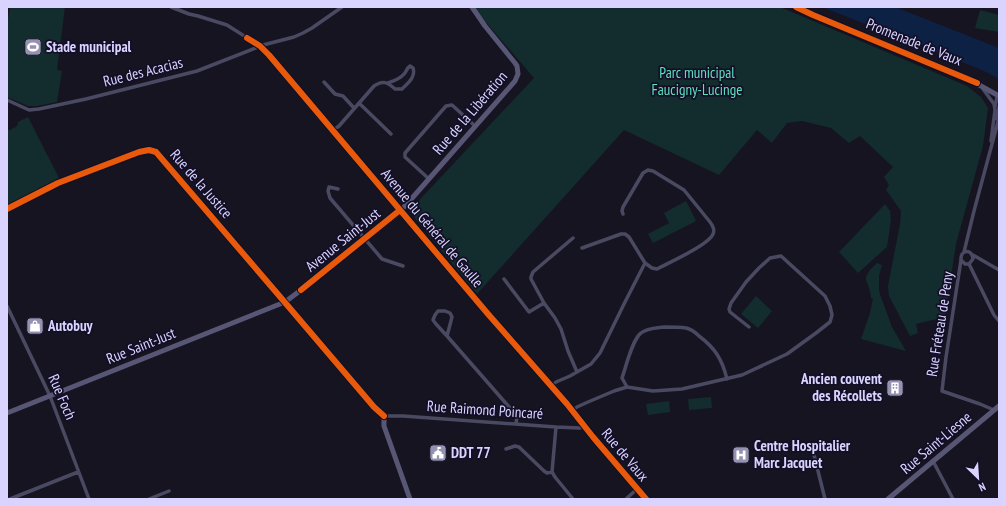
<svg xmlns="http://www.w3.org/2000/svg" width="1006" height="506" viewBox="0 0 1006 506" font-family="'PT Sans Narrow',sans-serif">
	<style>
		.green { fill: #132c2d }
		.water { fill: #0d2144 }
		.lines { fill: none; stroke-linecap: round; stroke-linejoin: round }
		.street { stroke: #4a4962; stroke-width: 3.5 }
		.secondary { stroke: #575674; stroke-width: 5 }
		.cycleway-casing { stroke: #130f26; stroke-width: 8 }
		.cycleway { stroke: #e8590c; stroke-width: 6 }
		.labels { text-anchor: middle; stroke-width: 3.5; stroke-linejoin: round; paint-order: stroke }
		.street-label { font-size: 15px; fill: #d9d4ff; stroke: #130f26 }
		.poi-label { font-size: 15px; font-weight: bold; fill: #d9d4ff; stroke: #130f26; text-anchor: start }
		.park-label { font-size: 15px; fill: #5fe0c0; stroke: #130f26 }
	</style>
	<rect width="100%" height="100%" fill="#161421"/>
	<path class="green" d="M10 7H65L57 70 62 71 57 102 37 106H28L7 97V24Z
		M474 7H780L967 86 981 97 988 108 983 146 956 244 945 317 916 324 918 333 910 336 889 296 888 286 900 224 901 211 886 190 889 185 884 177 893 167 860 136 849 143 831 128 802 121 787 123 772 143 757 130 719 175 624 130 477 294 409 211 534 78 478 13Z
		M980 10 999 15V32L975 28Z
		M28 117 59 178 7 205V129L10 130 17 126 18 122Z
		M686 201 696 221 653 243 648 234 669 223 664 213Z
		M885 204 890 211 891 220 887 247 858 273 839 252Z
		M877 263 882 265 879 276V291L881 297 892 327 906 351 861 339 870 313 873 298H871C870 278 857 282 877 263Z
		M756 296 772 311 758 328 741 314Z
		M711 397 712 408 689 410 688 399Z
		M669 401 670 412 648 415 646 404Z"/>
	<path class="water" d="M822 7H895L999 48V79L982 70Z"/>
	<g class="lines">
		<path class="street" d="M171 7 189 14 198 16 227 25 260 46 488 314 567 404 593 437 646 499
			M324 82 335 94 343 96 354 108
			M983 89 994 104 995 110 991 141
			M7 100 29 110 39 109 86 99 197 71 263 45 294 37 303 33 312 28 342 7
			M359 103 391 134
			M995 107 997 97H999
			M997 119 999 107
			M332 131 339 126 374 86C383 80 387 82 395 89H402C408 83 416 77 413 68L410 66C406 69 407 71 404 74 400 79 394 81 388 83
			M429 179 405 157V153L446 106 452 105 475 126
			M338 189 329 187 328 191 330 198 382 259 403 266
			M7 209 58 183 139 152C145 151 151 149 157 153L285 302
			M623 214 622 211 623 207 643 173 648 170 653 171 684 190 710 222C713 226 715 230 713 234 709 245 668 263 657 269L652 268 645 263
			M573 238 533 272 531 277V279L544 303 555 318 561 329 568 351 577 372
			M964 252 974 211 999 118
			M973 255 999 270
			M961 260 965 264H969L973 259C972 248 960 250 961 260L946 357 942 391 980 404 994 410
			M969 264 994 315 999 321
			M504 279 529 312 544 303
			M7 306 50 396 89 499
			M447 336 436 324 433 320 435 315 438 311H445L450 313 452 317 447 336 517 416 516 424
			M551 386 556 382 570 376 591 364 600 353 625 302 645 263 629 237 625 234H621L582 248
			M627 387 622 378C626 367 632 340 641 333 647 328 657 328 664 327 671 327 679 327 686 328 691 329 695 332 699 336 715 348 722 359 727 379
			M572 411 577 407 588 402 614 391 627 387 653 391 682 389 742 375 787 354 816 333 830 322 832 315 830 306 825 296 781 256 770 258 759 268 746 282 731 303 729 309 730 312 749 327
			M384 416H403L556 427 579 428 585 427
			M808 448 813 451 825 499
			M506 449 515 446 519 447 544 471 547 473 552 472
			M933 461 953 499
			M552 472 556 427
			M552 472 555 477 573 499
			M10 499 78 472
			M149 499 169 491
			M626 499 637 489"/>
		<path class="secondary" d="M796 7 813 15 972 81 999 96
			M285 302 374 407 384 416V426L410 499
			M7 413 285 302 313 281 396 215 406 205 515 81 518 74 517 66 515 63 485 26 472 7
			M888 499 999 406"/>
		<defs>
			<path id="cycleway" d="M796 7 813 15 977 83
				M247 38 260 46 269 55 488 314 567 404 593 437 646 499
				M7 209 58 183 139 152 149 150 156 152 276 292 374 407 384 416
				M301 290 400 210"/>
		</defs>
		<use href="#cycleway" class="cycleway-casing"/>
		<use href="#cycleway" class="cycleway"/>
	</g>
	<defs>
		<symbol id="stadium-square" viewBox="-11 -11 22 22"><rect x="-9" y="-9" width="18" height="18" rx="4" fill="#9591b1" stroke="#130f26"/><path d="M0-5a6.5 5 0 1 0 0 10a6.5 5 0 1 0 0-10ZM-3.5-1.8h7v3.6h-7Z" fill="#fff"/></symbol>
		<symbol id="shop-square" viewBox="-11 -11 22 22"><rect x="-9" y="-9" width="18" height="18" rx="4" fill="#9591b1" stroke="#130f26"/><path d="M-5-2.5h2.3a2.7 3.5 0 0 1 5.4 0H5L5.5 6h-11ZM-1.5-2.5h3a1.5 2.3 0 0 0-3 0Z" fill="#fff"/></symbol>
		<symbol id="building-square" viewBox="-11 -11 22 22"><rect x="-9" y="-9" width="18" height="18" rx="4" fill="#9591b1" stroke="#130f26"/><path d="M-4-6H4V6H1V3H-1V6H-4ZM-2.5-4.3h1.7v1.8h-1.7ZM.8-4.3h1.7v1.8H.8ZM-2.5-1h1.7V.8h-1.7ZM.8-1h1.7V.8H.8Z" fill="#fff"/></symbol>
		<symbol id="civic-square" viewBox="-11 -11 22 22"><rect x="-9" y="-9" width="18" height="18" rx="4" fill="#9591b1" stroke="#130f26"/><path d="M-.6-6.5H3V-4.5H.6V-3L4-1V1h2V6H-6V1h2V-1L-.6-3ZM-1.2 2.5V6h2.4V2.5Z" fill="#fff"/></symbol>
		<symbol id="hospital-square" viewBox="-11 -11 22 22"><rect x="-9" y="-9" width="18" height="18" rx="4" fill="#9591b1" stroke="#130f26"/><path d="M-5-5h3v3.5h4V-5h3V5h-3V1.5h-4V5h-3Z" fill="#fff"/></symbol>
	</defs>
	<g fill-rule="evenodd">
		<use href="#stadium-square" x="23" y="37" width="20" height="20"/>
		<use href="#shop-square" x="25" y="316" width="20" height="20"/>
		<use href="#building-square" x="885" y="378" width="20" height="20"/>
		<use href="#civic-square" x="428" y="443" width="20" height="20"/>
		<use href="#hospital-square" x="731" y="445" width="20" height="20"/>
	</g>
	<g class="labels">
		<g class="street-label">
			<text transform="translate(914 42) rotate(22)" y="5">Promenade de Vaux</text>
			<text transform="translate(143 72) rotate(-14)" y="5">Rue des Acacias</text>
			<text transform="translate(470 113) rotate(-49)" y="5">Rue de la Libération</text>
			<text transform="translate(201 184) rotate(49)" y="5">Rue de la Justice</text>
			<text transform="translate(432 228) rotate(50)" y="5">Avenue du Général de Gaulle</text>
			<text transform="translate(343 240) rotate(-39)" y="5">Avenue Saint-Just</text>
			<text transform="translate(940 324) rotate(-81)" y="5">Rue Fréteau de Peny</text>
			<text transform="translate(141 346) rotate(-22)" y="5">Rue Saint-Just</text>
			<text transform="translate(62 397) rotate(67)" y="5">Rue Foch</text>
			<text transform="translate(485 410) rotate(4)" y="5">Rue Raimond Poincaré</text>
			<text transform="translate(936 443) rotate(-40)" y="5">Rue Saint-Liesne</text>
			<text transform="translate(625 455) rotate(50)" y="5">Rue de Vaux</text>
		</g>
		<g class="poi-label">
			<text x="46" y="52">Stade municipal</text>
			<text x="48" y="331">Autobuy</text>
			<text x="882" y="384" text-anchor="end">Ancien couvent<tspan x="882" dy="17">des Récollets</tspan></text>
			<text x="754" y="451">Centre Hospitalier<tspan x="754" dy="17">Marc Jacquet</tspan></text>
			<text x="451" y="458">DDT 77</text>
		</g>
		<g class="park-label">
			<text x="697" y="78">Parc municipal<tspan x="697" dy="17">Faucigny-Lucinge</tspan></text>
		</g>
	</g>
	<rect width="1006" height="506" fill="none" stroke="#d9d4ff" stroke-width="16"/>
	<g transform="translate(978 478) rotate(155)" stroke="#130f26" stroke-width="3" paint-order="stroke">
	<path d="M0-3L7 15L0 10L-7 15Z" fill="#d9d4ff"/>
	<text y="-6" font-size="11" font-weight="bold" text-anchor="middle" fill="#d9d4ff">N</text>
	</g>
</svg>
